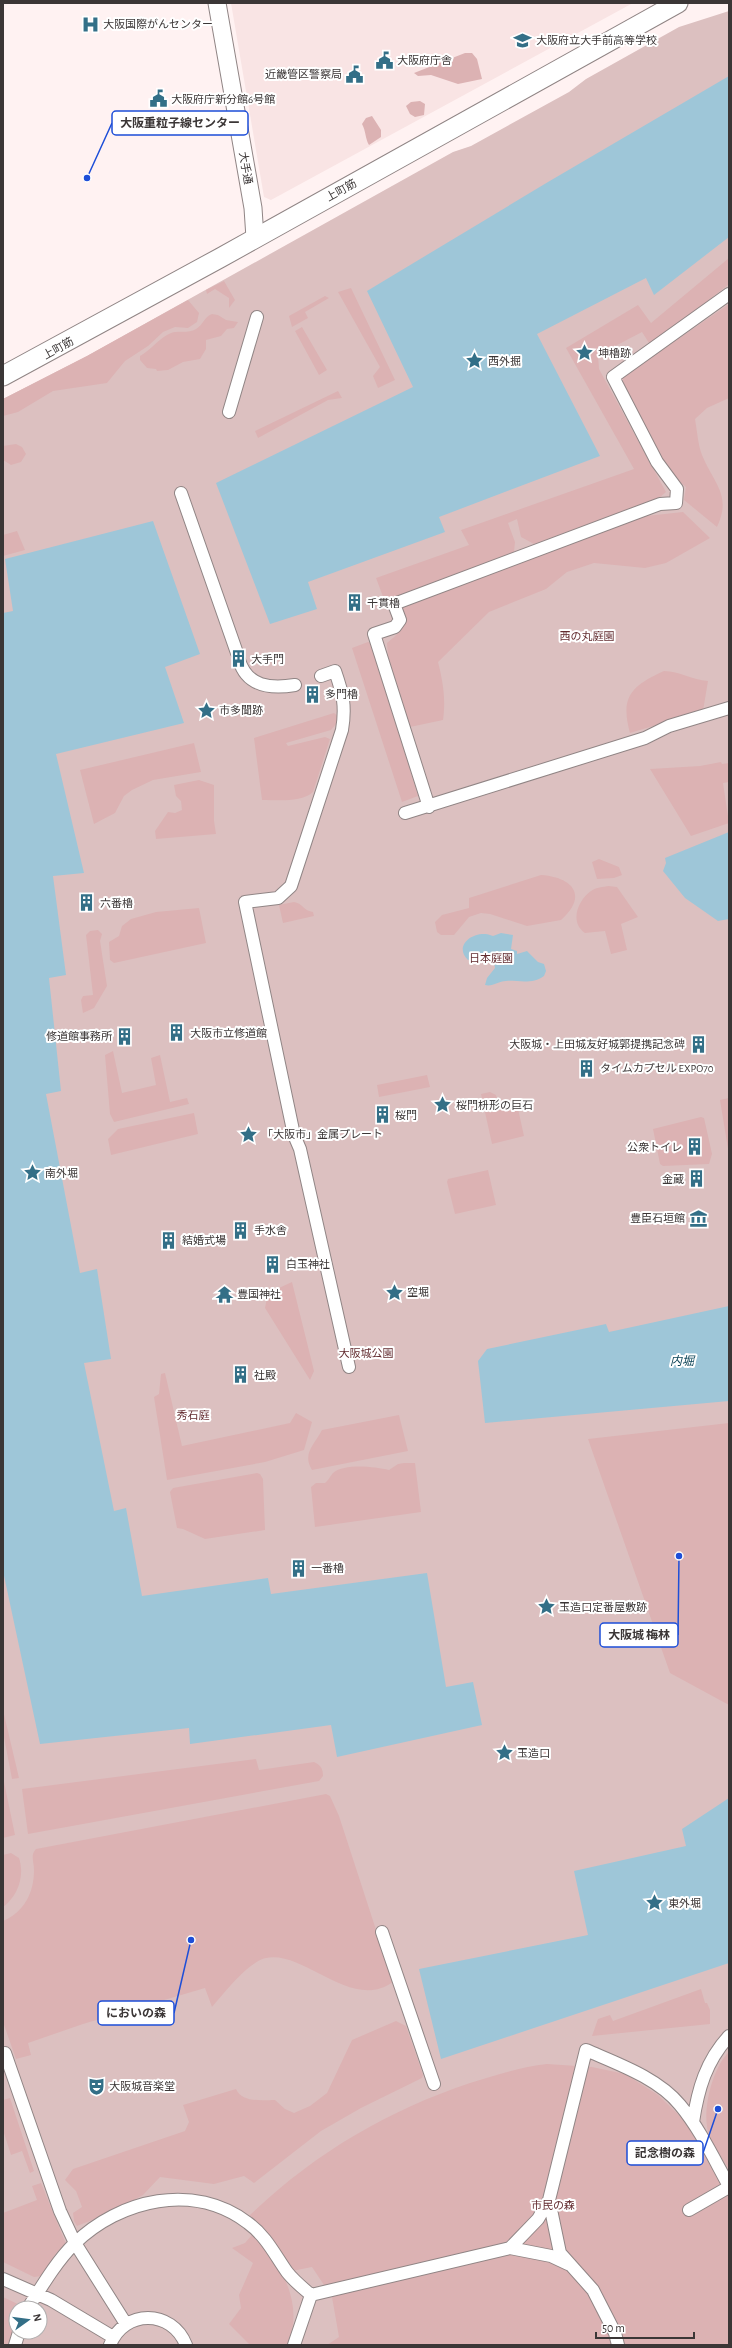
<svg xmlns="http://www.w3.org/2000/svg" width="732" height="2348" viewBox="0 0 732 2348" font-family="'Alegreya Sans','Noto Sans JP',sans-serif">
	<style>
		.built { fill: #f9e4e4 }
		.green { fill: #dcc0c0; fill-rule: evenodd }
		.forest { fill: #dcb2b3 }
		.water { fill: #9ec6d8 }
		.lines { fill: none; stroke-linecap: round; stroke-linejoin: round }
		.street-casing { stroke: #908585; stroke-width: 14 }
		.secondary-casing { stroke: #908585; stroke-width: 19 }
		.primary-casing { stroke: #908585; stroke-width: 21 }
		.street { stroke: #fff; stroke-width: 12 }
		.secondary { stroke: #fff; stroke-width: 17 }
		.primary { stroke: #fff; stroke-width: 19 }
		.labels { text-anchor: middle; stroke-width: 4; stroke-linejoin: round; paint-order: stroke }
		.poi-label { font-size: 11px; fill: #3b3636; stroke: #fff; text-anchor: start }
		.street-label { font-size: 11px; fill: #3b3636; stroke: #fff }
		.park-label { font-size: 11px; fill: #632c30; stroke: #fff }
		.water-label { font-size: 12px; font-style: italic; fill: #063f53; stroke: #fff }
		.leader { fill: none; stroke: #1d4ed8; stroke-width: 1.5 }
		.callout-dot { fill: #1d4ed8; stroke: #fff; stroke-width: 1.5 }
		.callout { fill: #fff; stroke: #1d4ed8; stroke-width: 1.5 }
		.callout-label { font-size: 12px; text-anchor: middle; font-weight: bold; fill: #3b3636 }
	</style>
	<rect width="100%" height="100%" fill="#fff2f2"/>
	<path class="built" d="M231 3H633L271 200 264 197Z"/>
	<path class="green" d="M729 11V2345H3V399L87 356 453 152 471 146 569 92 586 79 679 27ZM16 2308H40V2332H16Z"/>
	<path class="forest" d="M465 53H472L477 59 482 79 458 84 431 75 418 76 414 73Z
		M420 101 425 104 424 115 415 117 410 114 406 106 411 102Z
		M372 116 381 130V137L369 145C365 138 366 131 362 124L366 118Z
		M729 258V284L656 342 649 343 642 332 598 355 599 369 666 492 659 498 534 544 521 537 517 519 508 523 515 542 514 552 385 602 376 578 469 545 461 530 634 469 566 348 638 305 651 323Z
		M224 281 235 300 229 308V298L215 289 207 294 206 290Z
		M351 288 395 380 378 388 373 376 380 367 338 292Z
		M325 296 329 298 305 312 308 318 292 327 289 316Z
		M188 300 199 313 197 322 188 328 175 327 163 332 148 346 125 361 107 383 53 391 18 412 3 416V399L87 356Z
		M729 304V398L707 408 695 419C697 430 698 445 702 455 714 484 732 495 717 527L684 500 686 487C660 466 639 414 623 384V377Z
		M212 314 218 315 226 320 238 322 234 328 227 329 221 336 206 340V349L200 359 183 362 168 370 157 371 156 369 147 368 140 360V356C151 350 160 337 171 333 179 330 188 334 196 329 203 325 204 317 212 314Z
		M302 327 327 370 319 375 295 331Z
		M338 391 342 398 328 400 258 438 255 431Z
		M16 444 22 447 26 454 21 462 11 465 3 460V446Z
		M683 512 710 538 666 563 645 568 594 563 567 572 546 589 489 612 438 662C443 682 446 699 443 720L410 727 388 656 387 643C403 629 406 628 400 608L646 516Z
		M17 531 25 550 3 556V535Z
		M368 642 371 643 418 796 402 802 352 648Z
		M664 671C680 671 692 680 708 681L703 711 630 733C620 697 631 686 664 671Z
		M334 713 338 716 337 723 331 730 286 743 288 746 325 737 330 739 313 792C301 803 277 800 262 800L254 738Z
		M194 743 201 772 153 780 132 790 124 796 115 813 94 824 80 770Z
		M721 762 722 764 729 763V782L723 783 729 823 691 836 650 769 700 766Z
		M199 780 214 785V821L216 834 156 839 155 831 168 812 175 813 182 810 181 801 176 796 174 785Z
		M599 859 619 867 622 875 614 878 597 879 592 862Z
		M541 875C572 877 589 895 561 920L527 926 490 914 481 913 469 917 454 935H441L437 932 435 922 442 915 469 908V898Z
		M609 886 617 887 638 917 621 924 627 950 611 954 605 931 585 933C569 922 578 900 591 891 596 887 603 887 609 886Z
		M294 902C302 903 304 911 313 912L314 916 283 923 279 905Z
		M199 908 206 943 114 963 110 960 109 942 119 936 122 926 131 919 156 912Z
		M98 930 102 934 100 941 107 986 94 1008 83 1013 81 1000 83 996 93 995 86 935 90 931Z
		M113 1051 122 1093 156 1085 151 1058 160 1055 170 1102 187 1098 189 1104 114 1122 110 1114 105 1055Z
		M427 1075 430 1087 379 1097 377 1085Z
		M490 1092 496 1095 500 1109 517 1104 524 1136 492 1144 481 1094Z
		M729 1098V1155L720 1100Z
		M194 1113 198 1134 111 1155 108 1139 118 1129Z
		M701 1117 704 1118 712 1154 709 1164 663 1166 660 1164 653 1129Z
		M488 1170 496 1205 455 1214 447 1182 448 1179Z
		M292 1282 314 1371 310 1380 265 1308 268 1293Z
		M165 1373 182 1446 290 1423 296 1413 312 1422 304 1450 265 1462 167 1480 154 1397 159 1394 161 1374Z
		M399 1415 408 1451 312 1470C302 1454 314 1445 322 1430Z
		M729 1423V1705L670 1673 588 1439Z
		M404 1463H415L421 1512 315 1527 311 1487 316 1483H325C329 1480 330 1476 333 1473 345 1463 375 1467 389 1470L398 1464Z
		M257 1473 260 1474 263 1479 265 1530 205 1539 183 1529 177 1528 170 1492 173 1488Z
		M3 1710 19 1778 12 1779 3 1732Z
		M256 1759 259 1770 314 1762C321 1765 323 1769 323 1776L319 1781 28 1834 22 1789Z
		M3 1777 15 1835 3 1838Z
		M326 1794 330 1796 339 1816 393 1982C351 2012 305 1950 266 1958 248 1962 224 1993 212 2007L205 1988 83 2024 28 2043 31 2055 16 2059 3 2022V1921C24 1912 34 1893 34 1870 34 1862 30 1855 36 1849Z
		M11 1853 19 1858C25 1876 18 1896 3 1907V1855Z
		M701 1989 705 2003H707L710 2010V2024L592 2036 598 2019 610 2015 613 2021Z
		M396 2021 406 2026 423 2075 422 2078 361 2108 321 2131 254 2183 244 2176 214 2184 160 2177 143 2195 110 2213 77 2226 74 2221 73 2213 82 2207 76 2191 65 2180 73 2169 185 2131 189 2122 183 2105 236 2089C242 2103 263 2100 275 2100L285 2109 294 2113 310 2106 327 2093 352 2040Z
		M729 2052V2170C723 2159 714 2148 709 2135 701 2113 712 2068 729 2052Z
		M547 2064 592 2067 625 2074 658 2095 685 2121 729 2196V2345H327L339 2337 332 2297 312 2267 292 2271 248 2217C312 2155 386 2111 470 2083 495 2075 521 2067 547 2064Z
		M10 2098 34 2171 30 2173 22 2151 11 2155 3 2130V2100Z
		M41 2183 66 2244 56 2253 42 2276 34 2277 3 2262V2213L37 2200 32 2186Z
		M252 2235C276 2255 297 2292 293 2324 292 2331 289 2338 288 2345H250L229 2324 241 2308 239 2295 253 2263 232 2248 245 2243Z
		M3 2297 22 2306 16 2308V2326L11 2345H3Z"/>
	<path class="water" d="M729 76V237L654 295 646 278 537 334 600 456 439 517 445 532 308 582 317 609 270 624 216 483 413 387 367 291 548 182Z
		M153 521 200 654 165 667 184 723 56 754 84 873 53 876 66 975 49 978 61 1091 46 1094 80 1273 97 1269 111 1359 84 1363 114 1511 126 1508 142 1596 268 1578 271 1594 427 1573 446 1687 473 1682 482 1725 337 1757 331 1725 190 1744 189 1728 40 1744 3 1571V613L13 611 5 559Z
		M729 832V919L718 921 685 898 663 871 666 863 665 858Z
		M501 933 513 935 511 949 517 951V954L527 951 538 962 544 964 546 971 544 976C532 985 517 980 506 981 498 981 493 987 485 985L487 978 495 968 494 961 487 954 468 960C452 945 476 928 493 936Z
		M729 1306V1401L485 1423 478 1361 487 1349 606 1324 609 1332Z
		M729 1798V1963L441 2059 419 1969 588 1935 574 1871 686 1846 682 1829Z"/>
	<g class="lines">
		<defs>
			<path id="street" d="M229 412 257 317
				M181 493 237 653
				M239 660C247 687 271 689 295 685
				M321 676 335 671C343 694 346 706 342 730L291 886 278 898 245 902 294 1135 300 1149 349 1367
				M429 807 374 634 395 627 400 620 394 604 660 504 676 503 677 489 657 462 613 377 729 294
				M405 813 645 738 669 726 729 708
				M382 1932 434 2084
				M5 2053 60 2211 75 2243 126 2324
				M693 2122C698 2089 706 2061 729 2036
				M549 2200 560 2253 593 2290 615 2333 618 2345
				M689 2210 729 2187
				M510 2248 538 2219 549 2200 586 2050C618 2064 658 2078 680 2105 700 2129 714 2159 729 2186
				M3 2279 51 2300 113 2337
				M28 2308C42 2286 56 2262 74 2244 120 2199 194 2182 248 2223 266 2236 275 2255 287 2272 294 2281 303 2288 311 2295
				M15 2345 19 2332
				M110 2345C124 2309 172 2309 186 2345
				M294 2345 311 2295 510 2248 551 2256 568 2264"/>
			<path id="secondary" d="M217 3 253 208 255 238"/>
			<path id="primary" d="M3 376 220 258 678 3"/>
		</defs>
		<use href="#street" class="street-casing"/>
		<use href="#secondary" class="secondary-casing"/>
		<use href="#primary" class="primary-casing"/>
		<use href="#street" class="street"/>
		<use href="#secondary" class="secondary"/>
		<use href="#primary" class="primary"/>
	</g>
	<defs>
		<symbol id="hospital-bare" viewBox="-9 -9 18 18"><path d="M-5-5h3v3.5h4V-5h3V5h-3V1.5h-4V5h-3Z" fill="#336f87" stroke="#fff" stroke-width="2.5" paint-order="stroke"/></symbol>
		<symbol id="school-bare" viewBox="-9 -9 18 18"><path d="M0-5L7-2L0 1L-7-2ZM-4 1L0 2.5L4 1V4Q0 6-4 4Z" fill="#336f87" stroke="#fff" stroke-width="2.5" paint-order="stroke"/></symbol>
		<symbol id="civic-bare" viewBox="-9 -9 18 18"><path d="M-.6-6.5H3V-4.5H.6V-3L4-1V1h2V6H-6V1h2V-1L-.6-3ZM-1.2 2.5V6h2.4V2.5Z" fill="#336f87" stroke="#fff" stroke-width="2.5" paint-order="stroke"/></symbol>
		<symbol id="sight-bare" viewBox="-9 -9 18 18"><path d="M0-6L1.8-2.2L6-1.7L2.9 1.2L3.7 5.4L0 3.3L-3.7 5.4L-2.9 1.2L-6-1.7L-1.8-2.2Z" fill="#336f87" stroke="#fff" stroke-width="2.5" paint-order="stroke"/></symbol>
		<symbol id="building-bare" viewBox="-9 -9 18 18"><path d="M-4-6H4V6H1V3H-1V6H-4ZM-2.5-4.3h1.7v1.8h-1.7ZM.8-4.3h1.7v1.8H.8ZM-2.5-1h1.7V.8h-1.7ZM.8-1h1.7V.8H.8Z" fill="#336f87" stroke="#fff" stroke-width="2.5" paint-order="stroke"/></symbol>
		<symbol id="museum-bare" viewBox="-9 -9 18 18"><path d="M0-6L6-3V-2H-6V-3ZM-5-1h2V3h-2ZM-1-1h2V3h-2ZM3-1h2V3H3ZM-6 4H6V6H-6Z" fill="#336f87" stroke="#fff" stroke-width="2.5" paint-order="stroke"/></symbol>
		<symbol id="temple-bare" viewBox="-9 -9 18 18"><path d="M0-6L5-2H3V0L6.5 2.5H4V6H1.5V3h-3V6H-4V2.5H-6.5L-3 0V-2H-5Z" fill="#336f87" stroke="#fff" stroke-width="2.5" paint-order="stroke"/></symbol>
		<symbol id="theatre-bare" viewBox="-9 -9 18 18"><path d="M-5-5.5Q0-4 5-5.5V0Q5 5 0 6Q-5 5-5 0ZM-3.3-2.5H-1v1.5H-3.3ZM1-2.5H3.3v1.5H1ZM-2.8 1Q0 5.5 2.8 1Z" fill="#336f87" stroke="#fff" stroke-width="2.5" paint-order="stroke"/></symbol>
	</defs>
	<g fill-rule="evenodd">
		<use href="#hospital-bare" x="78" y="12" width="25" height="25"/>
		<use href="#school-bare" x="510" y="28" width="25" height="25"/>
		<use href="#civic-bare" x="372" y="48" width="25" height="25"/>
		<use href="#civic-bare" x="342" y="62" width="25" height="25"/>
		<use href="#civic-bare" x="146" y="86" width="25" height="25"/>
		<use href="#sight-bare" x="572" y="340" width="25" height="25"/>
		<use href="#sight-bare" x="462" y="348" width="25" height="25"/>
		<use href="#building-bare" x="342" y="590" width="25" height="25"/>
		<use href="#building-bare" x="226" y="646" width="25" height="25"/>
		<use href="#building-bare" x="300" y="682" width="25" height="25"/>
		<use href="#sight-bare" x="194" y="698" width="25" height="25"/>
		<use href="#building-bare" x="74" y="890" width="25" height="25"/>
		<use href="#building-bare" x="164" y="1020" width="25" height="25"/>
		<use href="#building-bare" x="112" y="1024" width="25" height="25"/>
		<use href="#building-bare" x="686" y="1032" width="25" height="25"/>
		<use href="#building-bare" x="574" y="1056" width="25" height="25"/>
		<use href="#sight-bare" x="430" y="1092" width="25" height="25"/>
		<use href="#building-bare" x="370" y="1102" width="25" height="25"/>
		<use href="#sight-bare" x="236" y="1122" width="25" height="25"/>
		<use href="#building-bare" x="682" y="1134" width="25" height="25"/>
		<use href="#sight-bare" x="20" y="1160" width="25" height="25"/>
		<use href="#building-bare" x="684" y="1166" width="25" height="25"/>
		<use href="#museum-bare" x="686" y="1206" width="25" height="25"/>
		<use href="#building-bare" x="228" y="1218" width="25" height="25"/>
		<use href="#building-bare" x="156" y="1228" width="25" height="25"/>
		<use href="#building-bare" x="260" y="1252" width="25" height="25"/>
		<use href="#sight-bare" x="382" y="1280" width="25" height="25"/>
		<use href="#temple-bare" x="212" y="1282" width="25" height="25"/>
		<use href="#building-bare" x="228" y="1362" width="25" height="25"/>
		<use href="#building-bare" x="286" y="1556" width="25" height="25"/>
		<use href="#sight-bare" x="534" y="1594" width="25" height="25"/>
		<use href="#sight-bare" x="492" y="1740" width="25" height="25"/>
		<use href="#sight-bare" x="642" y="1890" width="25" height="25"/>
		<use href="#theatre-bare" x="84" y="2074" width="25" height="25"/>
	</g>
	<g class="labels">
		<g class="poi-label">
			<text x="103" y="28">大阪国際がんセンター</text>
			<text x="536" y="44">大阪府立大手前高等学校</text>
			<text x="397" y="64">大阪府庁舎</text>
			<text x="342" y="78" text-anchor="end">近畿管区警察局</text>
			<text x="171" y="103">大阪府庁新分館6号館</text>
			<text x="598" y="357">坤櫓跡</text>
			<text x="488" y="365">西外掘</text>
			<text x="367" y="607">千貫櫓</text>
			<text x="251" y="663">大手門</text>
			<text x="325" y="698">多門櫓</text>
			<text x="219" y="714">市多聞跡</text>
			<text x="100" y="907">六番櫓</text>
			<text x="190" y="1037">大阪市立修道館</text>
			<text x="112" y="1040" text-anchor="end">修道館事務所</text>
			<text x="685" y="1048" text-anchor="end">大阪城・上田城友好城郭提携記念碑</text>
			<text x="600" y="1072">タイムカプセル EXPO70</text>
			<text x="456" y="1109">桜門枡形の巨石</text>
			<text x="395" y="1119">桜門</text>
			<text x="262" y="1138">「大阪市」金属プレート</text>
			<text x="682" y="1151" text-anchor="end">公衆トイレ</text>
			<text x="45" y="1177">南外堀</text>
			<text x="684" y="1183" text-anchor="end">金蔵</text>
			<text x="685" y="1222" text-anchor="end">豊臣石垣館</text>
			<text x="254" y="1234">手水舎</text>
			<text x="182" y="1244">結婚式場</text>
			<text x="286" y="1268">白玉神社</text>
			<text x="407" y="1296">空堀</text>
			<text x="237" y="1298">豊国神社</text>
			<text x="254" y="1379">社殿</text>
			<text x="311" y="1572">一番櫓</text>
			<text x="559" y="1611">玉造口定番屋敷跡</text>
			<text x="517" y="1757">玉造口</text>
			<text x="668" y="1907">東外堀</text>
			<text x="109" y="2090">大阪城音楽堂</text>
		</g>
		<g class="street-label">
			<text transform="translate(246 168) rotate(80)" y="4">大手通</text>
			<text transform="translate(341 190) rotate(-29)" y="4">上町筋</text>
			<text transform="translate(58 348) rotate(-29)" y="4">上町筋</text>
		</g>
		<g class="park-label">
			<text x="587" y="640">西の丸庭園</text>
			<text x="491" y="962">日本庭園</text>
			<text x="366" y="1357">大阪城公園</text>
			<text x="193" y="1419">秀石庭</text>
			<text x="553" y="2209">市民の森</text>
		</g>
		<g class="water-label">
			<text x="682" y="1365">内堀</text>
		</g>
	</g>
	<path class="leader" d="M87 178L112 123M679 1556L678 1635M191 1940L174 2013M718 2109L703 2153"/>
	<g class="callout-dot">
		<circle cx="87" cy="178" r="4"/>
		<circle cx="679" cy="1556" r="4"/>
		<circle cx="191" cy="1940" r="4"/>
		<circle cx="718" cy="2109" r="4"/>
	</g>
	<g class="callout">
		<rect x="112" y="111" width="136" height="24" rx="4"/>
		<rect x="600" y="1623" width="78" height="24" rx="4"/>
		<rect x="98" y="2001" width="76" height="24" rx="4"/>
		<rect x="627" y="2141" width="76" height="24" rx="4"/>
	</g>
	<g class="callout-label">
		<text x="180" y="127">大阪重粒子線センター</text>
		<text x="639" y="1639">大阪城 梅林</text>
		<text x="136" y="2017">においの森</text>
		<text x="665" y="2157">記念樹の森</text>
	</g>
	<rect width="732" height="2348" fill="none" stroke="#3b3636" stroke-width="8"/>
	<g transform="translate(28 2320) rotate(76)"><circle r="19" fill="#ffffff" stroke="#b1afaf"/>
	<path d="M0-3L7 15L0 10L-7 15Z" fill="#336f87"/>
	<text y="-6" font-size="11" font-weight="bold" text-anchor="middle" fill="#3b3636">N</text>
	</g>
	<path d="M596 2332v6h98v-6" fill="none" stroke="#3b3636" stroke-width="2"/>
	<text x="602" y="2332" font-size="12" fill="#3b3636" stroke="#ffffff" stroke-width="3" paint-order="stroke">50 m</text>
</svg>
